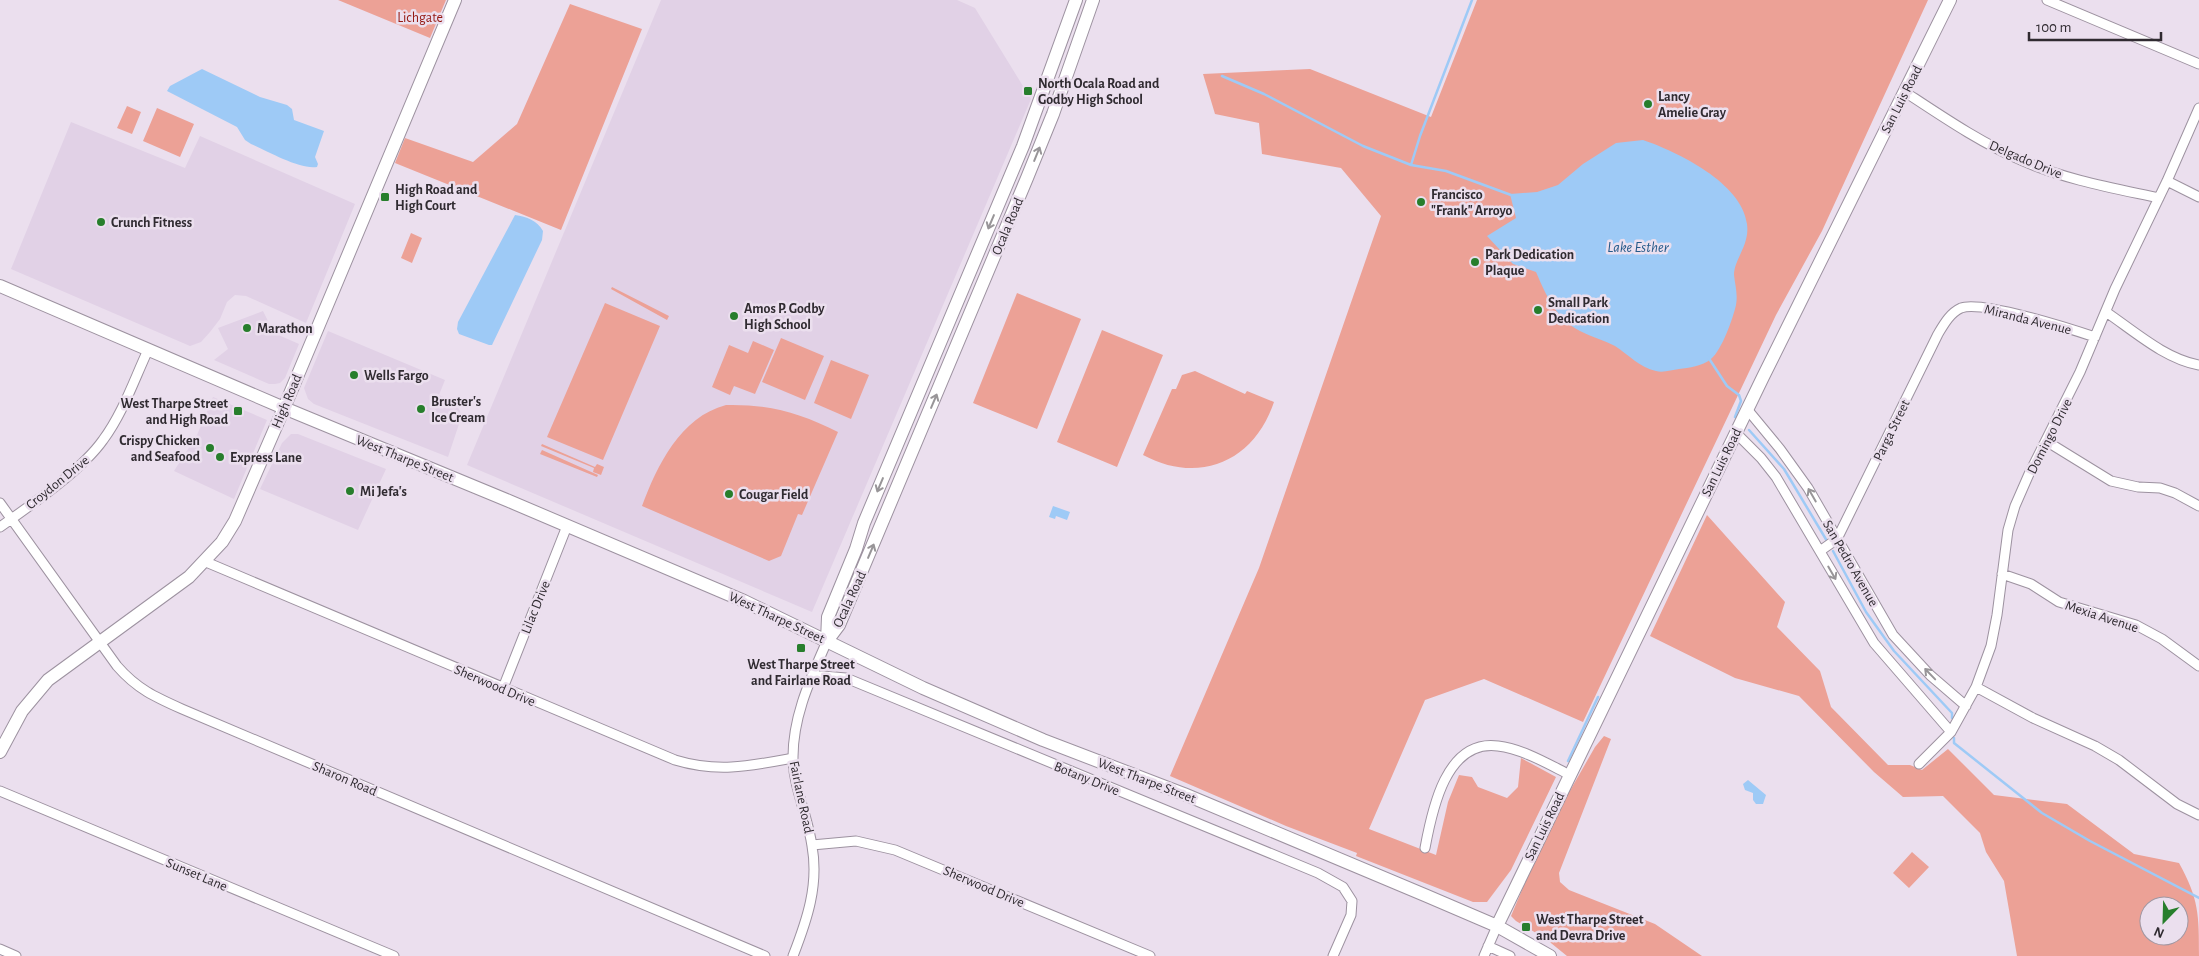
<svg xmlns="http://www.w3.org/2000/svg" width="2199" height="956" viewBox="0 0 2199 956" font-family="'Alegreya Sans',sans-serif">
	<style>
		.built { fill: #e1d1e6 }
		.green { fill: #eca196; fill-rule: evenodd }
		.water { fill: #9ecaf6 }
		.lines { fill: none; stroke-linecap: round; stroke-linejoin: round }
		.stream { stroke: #9ecaf6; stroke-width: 2.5 }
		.street-casing { stroke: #9d92a0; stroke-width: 11 }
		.secondary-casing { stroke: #9d92a0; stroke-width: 14 }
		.street { stroke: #fff; stroke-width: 9 }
		.secondary { stroke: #fff; stroke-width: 12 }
		.oneway { stroke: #989598 }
		.poi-dot { fill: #277e2c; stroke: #ebdfee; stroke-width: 2 }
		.labels { text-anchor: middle; stroke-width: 5; stroke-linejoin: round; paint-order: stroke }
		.park-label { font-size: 14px; fill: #941812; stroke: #ebdfee }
		.poi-label { font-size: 14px; font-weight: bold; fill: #302b31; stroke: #ebdfee; text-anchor: start }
		.street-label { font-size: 14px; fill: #302b31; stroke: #ebdfee }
		.water-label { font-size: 15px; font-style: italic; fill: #255989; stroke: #ebdfee }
	</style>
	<rect width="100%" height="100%" fill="#ebdfee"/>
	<path class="built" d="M661 0H957L975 8 1031 99 812 612 467 465Z
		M71 122 185 168 200 136 355 204 306 323 246 296 235 295 227 302 220 319 210 332 201 342 190 346 11 269Z
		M263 311 274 333 299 344 285 378 280 383 275 384H269L214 360 228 349 218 328Z
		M328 331 445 380 439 395 455 402 462 415 448 457 314 404 308 399 304 388Z
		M213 397 267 420 234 499 174 471 197 435Z
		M291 434H298L386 469 358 530 260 489 282 443Z"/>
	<path class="green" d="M338 0H446L430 38Z
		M1477 0H1928L1822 231 1776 315 1583 722 1484 679 1425 700 1369 829 1436 855 1448 802 1459 775 1472 777 1478 787 1507 798 1518 787 1521 758 1556 777 1511 870 1487 902H1473L1356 856 1357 853 1286 826 1170 776 1259 568 1381 216 1341 168 1262 154 1259 123 1215 114 1203 74 1310 69 1431 117Z
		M570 4 642 29 561 230 395 163 405 138 473 162 517 124Z
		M127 106 141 112 132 134 117 128Z
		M157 108 194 124 180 157 143 141Z
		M411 233 422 238 412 263 401 258Z
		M612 287 669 316 667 320 611 289Z
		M1017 293 1081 319 1037 429 973 403Z
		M605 303 660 326 603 460 547 437Z
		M1102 330 1163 355 1117 467 1057 442Z
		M781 338 824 356 805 400 762 382Z
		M753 341 774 350 755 394 734 386 730 395 712 387 729 345 748 353Z
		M831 360 869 375 851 419 814 403Z
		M1195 371 1245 394 1247 391 1274 402C1254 462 1199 485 1143 455L1172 389H1176L1182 375Z
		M726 405C769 404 800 413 838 432L802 515 798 514 781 556 769 561 642 506C657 466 680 417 726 405Z
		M542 444 595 467 597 464 604 467 601 475 593 472 594 468 541 446Z
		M542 450 598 475 597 477 540 454Z
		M1707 515 1785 602 1777 627 1820 671 1831 707 1888 765H1910L1922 770 1948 749 1994 795 2067 804 2134 854 2179 863C2199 899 2199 915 2199 956H2017L2004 881 1986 852 1980 833 1943 796 1903 797 1874 772 1799 696 1735 678 1650 636ZM2149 906H2179V936H2149Z
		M1604 736 1611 739 1559 873 1560 882 1569 890 1655 924 1702 956H1567L1546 939 1516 921 1511 916 1547 831 1595 747Z
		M1912 852 1929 867 1909 888 1893 873Z"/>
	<path class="water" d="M202 69 260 97 287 105 292 109 294 120 324 131 315 157 318 164 317 167C300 170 267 151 251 144L245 140 237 127 167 91 170 86Z
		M1643 140C1678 152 1742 183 1747 224 1750 245 1734 259 1734 275 1735 285 1738 294 1736 305 1733 318 1722 350 1711 359 1702 366 1689 368 1679 369 1672 370 1663 373 1656 371 1639 367 1629 355 1615 346 1604 340 1591 337 1580 331 1556 319 1546 295 1536 272L1513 264 1487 236 1516 218 1510 194 1537 192 1558 185 1583 164 1616 143Z
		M515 215C527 217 537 220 543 231L542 240 492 345H489L459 334 457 329 458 322Z
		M1053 506 1070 512 1067 520 1056 516 1055 519 1049 517Z
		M1748 780 1766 795 1763 804H1756L1753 800V793L1745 790 1743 784Z"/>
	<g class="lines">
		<path class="stream" d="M1222 76 1264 94 1363 146 1411 165 1446 171 1511 195
			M1411 165 1420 136 1472 0
			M1708 357 1727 386 1739 395 1741 401 1735 417
			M1749 430 1784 469 1827 541
			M1833 551 1866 612 1894 651 1952 713V718
			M1954 738V743L2042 813 2090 841 2199 898
			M1568 761 1598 697"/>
		<defs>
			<path id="street" d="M2047 0 2199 64
				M1905 92C1943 117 1981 143 2023 161 2067 180 2113 188 2159 198
				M2167 181 2199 197
				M2106 312C2134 331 2165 359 2199 365
				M1747 409 1780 449 1808 488 1893 635 1930 675 1966 706
				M1736 433 1761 458 1776 477 1874 643 1951 732
				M2046 441 2111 481 2138 487 2160 488 2175 493 2199 506
				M0 503 117 666C137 689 155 697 182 709L765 956
				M0 527C31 505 82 470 103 440 123 413 134 380 148 350
				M1820 551 1837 539 1938 334C1944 324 1950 313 1961 308 1981 300 2071 329 2095 337
				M206 562 675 760C718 773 750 766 793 758
				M2002 574 2031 584 2059 602 2136 625 2162 639 2199 666
				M812 675 846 678 1318 873 1343 887 1352 901 1351 915 1333 956
				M1976 687 2033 718 2095 746 2119 760 2177 804 2199 815
				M503 688 567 526
				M1919 764 1951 732 1976 687 1991 646 1997 615 2008 530 2015 506 2029 474 2080 372 2115 289 2167 181 2199 108
				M0 791 394 956
				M812 845 856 841 895 850 1150 956
				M1425 848C1432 810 1446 739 1498 746 1523 749 1548 764 1570 775
				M1488 946 1510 956
				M0 949 16 956
				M793 956C807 920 819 885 812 846 808 816 793 787 793 757 793 715 811 678 827 641
				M1484 956 1497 926"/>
			<path id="secondary" d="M0 286 284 408 509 501 744 601 923 688 1043 740 1184 794 1427 896 1497 926 1550 956
				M827 641 839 625 1027 178 1053 114 1093 0
				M827 641 828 617 856 549 864 523 1023 146 1076 0
				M0 752 22 711 48 680 189 577 222 542 235 521 284 408 455 0
				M1497 926 1763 377 1950 0"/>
		</defs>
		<use href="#street" class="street-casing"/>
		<use href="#secondary" class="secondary-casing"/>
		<use href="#street" class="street"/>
		<use href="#secondary" class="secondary"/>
	</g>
	<defs><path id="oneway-shaft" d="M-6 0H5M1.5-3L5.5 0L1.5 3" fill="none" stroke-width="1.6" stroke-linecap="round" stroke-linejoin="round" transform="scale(1.25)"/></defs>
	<g class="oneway">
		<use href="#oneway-shaft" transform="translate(1037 154) rotate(-68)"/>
		<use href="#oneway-shaft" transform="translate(991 222) rotate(113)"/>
		<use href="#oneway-shaft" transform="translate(934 401) rotate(-67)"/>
		<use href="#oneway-shaft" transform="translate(880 485) rotate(113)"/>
		<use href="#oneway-shaft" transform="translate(1812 495) rotate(-120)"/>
		<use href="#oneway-shaft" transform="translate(871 551) rotate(-67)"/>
		<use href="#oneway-shaft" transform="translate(1832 573) rotate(60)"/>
		<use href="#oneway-shaft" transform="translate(1930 674) rotate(-134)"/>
	</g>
	<g class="poi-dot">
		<rect x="1023" y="86" width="10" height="10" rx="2.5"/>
		<circle cx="1648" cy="104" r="5"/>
		<rect x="380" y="192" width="10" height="10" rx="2.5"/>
		<circle cx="1421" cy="202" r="5"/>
		<circle cx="101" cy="222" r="5"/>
		<circle cx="1475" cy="262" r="5"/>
		<circle cx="1538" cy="310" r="5"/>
		<circle cx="734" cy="316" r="5"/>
		<circle cx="247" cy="328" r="5"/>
		<circle cx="354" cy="375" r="5"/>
		<circle cx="421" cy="409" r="5"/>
		<rect x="233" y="406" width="10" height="10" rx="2.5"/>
		<circle cx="210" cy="448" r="5"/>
		<circle cx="220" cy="457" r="5"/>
		<circle cx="350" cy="491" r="5"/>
		<circle cx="729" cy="494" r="5"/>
		<rect x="796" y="643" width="10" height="10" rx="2.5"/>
		<rect x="1521" y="922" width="10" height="10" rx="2.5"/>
	</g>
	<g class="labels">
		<g class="park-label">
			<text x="420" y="22">Lichgate</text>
		</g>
		<g class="poi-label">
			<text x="1038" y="88">North Ocala Road and<tspan x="1038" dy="16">Godby High School</tspan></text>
			<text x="1658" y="101">Lancy<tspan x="1658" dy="16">Amelie Gray</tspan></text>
			<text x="395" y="194">High Road and<tspan x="395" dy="16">High Court</tspan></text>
			<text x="1431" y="199">Francisco<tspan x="1431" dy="16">"Frank" Arroyo</tspan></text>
			<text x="111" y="227">Crunch Fitness</text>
			<text x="1485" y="259">Park Dedication<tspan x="1485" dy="16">Plaque</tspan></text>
			<text x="1548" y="307">Small Park<tspan x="1548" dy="16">Dedication</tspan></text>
			<text x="744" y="313">Amos P. Godby<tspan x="744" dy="16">High School</tspan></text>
			<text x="257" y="333">Marathon</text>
			<text x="364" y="380">Wells Fargo</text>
			<text x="431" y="406">Bruster's<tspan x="431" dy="16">Ice Cream</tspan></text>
			<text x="228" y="408" text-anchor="end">West Tharpe Street<tspan x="228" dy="16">and High Road</tspan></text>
			<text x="200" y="445" text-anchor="end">Crispy Chicken<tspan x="200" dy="16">and Seafood</tspan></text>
			<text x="230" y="462">Express Lane</text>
			<text x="360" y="496">Mi Jefa's</text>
			<text x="739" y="499">Cougar Field</text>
			<text x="801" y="669" text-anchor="middle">West Tharpe Street<tspan x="801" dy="16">and Fairlane Road</tspan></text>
			<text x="1536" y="924">West Tharpe Street<tspan x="1536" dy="16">and Devra Drive</tspan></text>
		</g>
		<g class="street-label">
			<text transform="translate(1901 99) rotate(-63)" y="5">San Luis Road</text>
			<text transform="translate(2026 159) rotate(23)" y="5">Delgado Drive</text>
			<text transform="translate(1007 226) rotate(-67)" y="5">Ocala Road</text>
			<text transform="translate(2028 319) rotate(14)" y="5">Miranda Avenue</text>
			<text transform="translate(286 401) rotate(-67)" y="5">High Road</text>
			<text transform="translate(1891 430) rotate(-64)" y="5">Parga Street</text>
			<text transform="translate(2049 436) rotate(-63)" y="5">Domingo Drive</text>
			<text transform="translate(405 458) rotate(22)" y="5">West Tharpe Street</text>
			<text transform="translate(1721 462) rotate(-64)" y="5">San Luis Road</text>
			<text transform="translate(57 482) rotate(-39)" y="5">Croydon Drive</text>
			<text transform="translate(1851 563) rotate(60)" y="5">San Pedro Avenue</text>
			<text transform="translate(849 599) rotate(-65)" y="5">Ocala Road</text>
			<text transform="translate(535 607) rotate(-68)" y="5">Lilac Drive</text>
			<text transform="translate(2102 616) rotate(18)" y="5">Mexia Avenue</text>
			<text transform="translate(777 617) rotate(25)" y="5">West Tharpe Street</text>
			<text transform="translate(495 685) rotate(23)" y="5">Sherwood Drive</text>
			<text transform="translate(345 778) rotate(23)" y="5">Sharon Road</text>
			<text transform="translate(1087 778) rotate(22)" y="5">Botany Drive</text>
			<text transform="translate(1147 780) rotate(21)" y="5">West Tharpe Street</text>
			<text transform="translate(802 797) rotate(78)" y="5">Fairlane Road</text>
			<text transform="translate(1544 826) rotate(-64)" y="5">San Luis Road</text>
			<text transform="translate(197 874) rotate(23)" y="5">Sunset Lane</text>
			<text transform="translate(984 886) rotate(23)" y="5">Sherwood Drive</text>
		</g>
		<g class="water-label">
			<text x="1638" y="252">Lake Esther</text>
		</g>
	</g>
	<g transform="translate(2164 921) rotate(203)"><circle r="24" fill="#ebdfee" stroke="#a097a2"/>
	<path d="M0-4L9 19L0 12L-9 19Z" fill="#277e2c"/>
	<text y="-8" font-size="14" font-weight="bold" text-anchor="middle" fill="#302b31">N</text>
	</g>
	<path d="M2029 32v8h132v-8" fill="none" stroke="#302b31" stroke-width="2.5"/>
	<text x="2036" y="32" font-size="15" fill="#302b31" stroke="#ebdfee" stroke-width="4" paint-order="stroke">100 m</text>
</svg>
